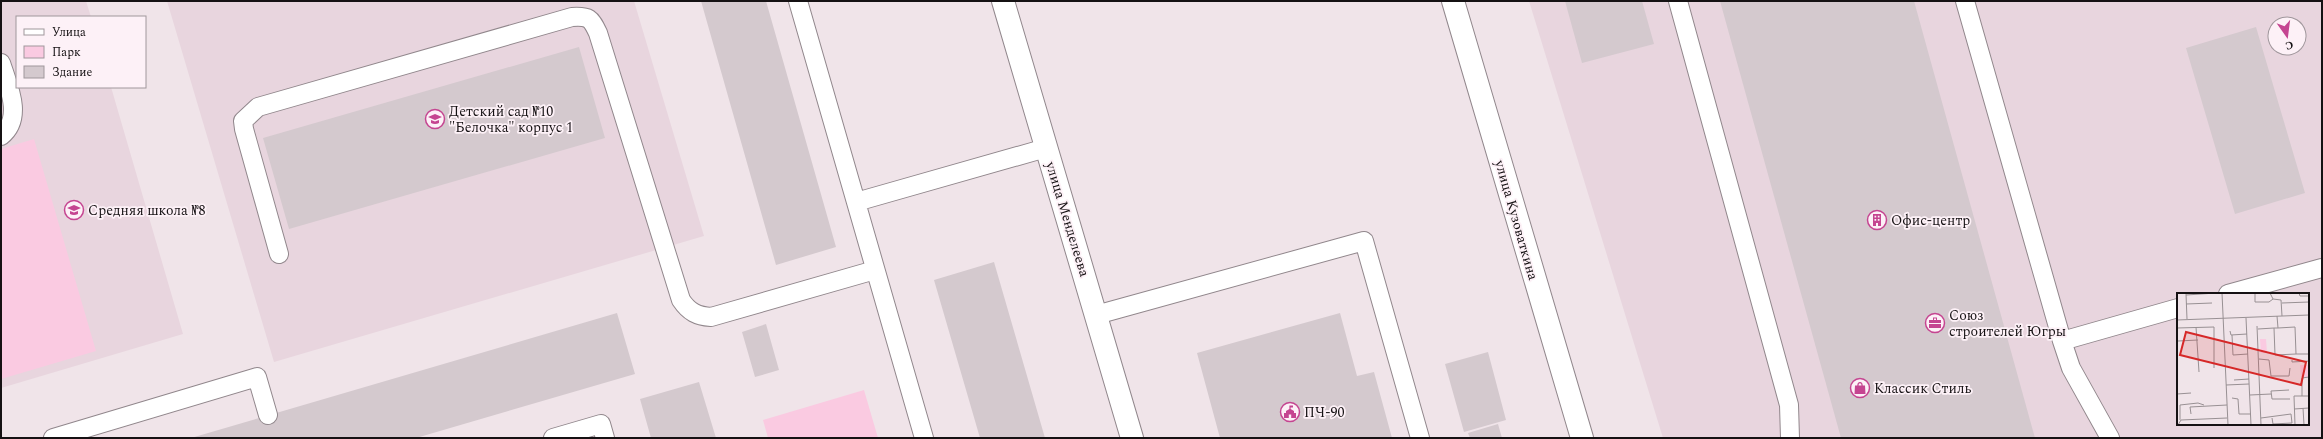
<svg xmlns="http://www.w3.org/2000/svg" width="2323" height="439" viewBox="0 0 2323 439" font-family="Spectral,serif">
	<style>
		.built { fill: #e8d5de; fill-rule: evenodd }
		.green { fill: #facae1 }
		.building { fill: #d4c9ce }
		.lines { fill: none; stroke-linecap: round; stroke-linejoin: round }
		.lane-casing { stroke: #91878c; stroke-width: 20 }
		.street-casing { stroke: #91878c; stroke-width: 24 }
		.secondary-casing { stroke: #91878c; stroke-width: 24 }
		.lane { stroke: #fff; stroke-width: 18 }
		.street { stroke: #fff; stroke-width: 22 }
		.secondary { stroke: #fff; stroke-width: 22 }
		.labels { text-anchor: middle; stroke-width: 3.5; stroke-linejoin: round; paint-order: stroke }
		.poi-label { font-size: 14px; fill: #151113; stroke: #fdf1f7; text-anchor: start }
		.street-label { font-size: 14px; fill: #151113; stroke: #fdf1f7 }
		.inset-road { fill: none; stroke: #989093; stroke-width: 1 }
		.view { fill: #d62828; fill-opacity: 0.15; stroke: #d62828; stroke-width: 2 }
		.inset-edge { fill: none; stroke: #151113; stroke-width: 2 }
	</style>
	<rect width="100%" height="100%" fill="#f0e4e9"/>
	<path class="built" d="M1 1H86L91 17H17V87H111L183 334 1 388Z
		M167 1H634L704 236 274 362Z
		M1529 1H2322V438H1663ZM2275 24H2299V48H2275ZM2178 294H2308V424H2178Z"/>
	<path class="green" d="M34 139 96 351 1 379V149Z
		M864 390 878 438H768L763 420Z"/>
	<path class="building" d="M701 1H766L836 247 776 265Z
		M1565 1H1642L1654 44 1582 63Z
		M1720 1H1914L2035 438H1841Z
		M2256 27 2305 193 2235 214 2186 48Z
		M579 47 605 138 289 229 263 138Z
		M994 262 1045 438H980L934 280Z
		M617 313 635 374 416 438H191Z
		M1340 313 1357 376 1374 372 1392 438H1220L1197 353Z
		M766 324 779 370 755 377 742 332Z
		M1488 352 1506 420 1464 432 1445 364Z
		M699 382 716 438H651L640 399Z
		M1498 424 1502 438H1470L1468 433Z"/>
	<g class="lines">
		<defs>
			<path id="lane" d="M798 1 924 438
				M1678 1 1789 405 1790 438
				M1965 1 2062 341 2071 368 2110 438
				M1 63C8 85 24 118 1 136
				M856 202 1046 148
				M279 254 244 129 243 121 258 107 572 17C589 16 591 18 598 33L681 300C689 312 697 316 711 317L875 270
				M2228 294 2322 268
				M1096 315 1364 241 1420 438
				M2062 341 2178 308
				M53 438 257 377 268 415
				M553 438 601 424 605 438"/>
			<path id="street" d="M1003 1 1132 438"/>
			<path id="secondary" d="M1453 1 1582 438"/>
		</defs>
		<use href="#lane" class="lane-casing"/>
		<use href="#street" class="street-casing"/>
		<use href="#secondary" class="secondary-casing"/>
		<use href="#lane" class="lane"/>
		<use href="#street" class="street"/>
		<use href="#secondary" class="secondary"/>
	</g>
	<defs>
		<symbol id="school-ring" viewBox="-11 -11 22 22"><circle r="9.5" fill="#fdf1f7" stroke="#c54591" stroke-width="1.5"/><path d="M0-5L7-2L0 1L-7-2ZM-4 1L0 2.5L4 1V4Q0 6-4 4Z" fill="#c54591"/></symbol>
		<symbol id="building-ring" viewBox="-11 -11 22 22"><circle r="9.5" fill="#fdf1f7" stroke="#c54591" stroke-width="1.5"/><path d="M-4-6H4V6H1V3H-1V6H-4ZM-2.5-4.3h1.7v1.8h-1.7ZM.8-4.3h1.7v1.8H.8ZM-2.5-1h1.7V.8h-1.7ZM.8-1h1.7V.8H.8Z" fill="#c54591"/></symbol>
		<symbol id="office-ring" viewBox="-11 -11 22 22"><circle r="9.5" fill="#fdf1f7" stroke="#c54591" stroke-width="1.5"/><path d="M-6-3h4V-5.5h4V-3h4V5H-6ZM-1-4.5V-3h2v-1.5ZM-6 0V1H6V0Z" fill="#c54591"/></symbol>
		<symbol id="shop-ring" viewBox="-11 -11 22 22"><circle r="9.5" fill="#fdf1f7" stroke="#c54591" stroke-width="1.5"/><path d="M-5-2.5h2.3a2.7 3.5 0 0 1 5.4 0H5L5.5 6h-11ZM-1.5-2.5h3a1.5 2.3 0 0 0-3 0Z" fill="#c54591"/></symbol>
		<symbol id="civic-ring" viewBox="-11 -11 22 22"><circle r="9.5" fill="#fdf1f7" stroke="#c54591" stroke-width="1.5"/><path d="M-.6-6.5H3V-4.5H.6V-3L4-1V1h2V6H-6V1h2V-1L-.6-3ZM-1.2 2.5V6h2.4V2.5Z" fill="#c54591"/></symbol>
	</defs>
	<g fill-rule="evenodd">
		<use href="#school-ring" x="424" y="108" width="22" height="22"/>
		<use href="#school-ring" x="63" y="199" width="22" height="22"/>
		<use href="#building-ring" x="1866" y="209" width="22" height="22"/>
		<use href="#office-ring" x="1924" y="312" width="22" height="22"/>
		<use href="#shop-ring" x="1849" y="377" width="22" height="22"/>
		<use href="#civic-ring" x="1279" y="401" width="22" height="22"/>
	</g>
	<g class="labels">
		<g class="poi-label">
			<text x="449" y="116">Детский сад №10<tspan x="449" dy="16">"Белочка" корпус 1</tspan></text>
			<text x="88" y="215">Средняя школа №8</text>
			<text x="1891" y="225">Офис-центр</text>
			<text x="1949" y="320">Союз<tspan x="1949" dy="16">строителей Югры</tspan></text>
			<text x="1874" y="393">Классик Стиль</text>
			<text x="1304" y="417">ПЧ-90</text>
		</g>
		<g class="street-label">
			<text transform="translate(1068 219) rotate(73)" y="5">улица Менделеева</text>
			<text transform="translate(1517 220) rotate(74)" y="5">улица Кузоваткина</text>
		</g>
	</g>
	<g transform="translate(2177 293)">
		<rect width="132" height="132" fill="#f0e4e9"/>
		<path d="M83 46H89L90 60H84ZM123 72H132V84H124Z" fill="#facae1"/>
		<path class="inset-road" d="M45 0 51 132M78 0V9H92L96 6M93 0 96 6 104 7 105 23M122 0 123 3H132M9 1 10 26M9 2 39 0M105 10 132 9M9 11 35 10M100 23 101 35 118 34 119 61 98 62 97 35H101M69 25 74 132M0 27 132 22M80 33 84 132M19 34 22 79M0 35 37 34V75M81 36 97 35M53 38 54 42 70 41M55 42 56 62 71 61M1 48 21 47M119 61H132M82 66 92 67 94 83H112L113 75M115 67V69L132 68M57 87 72 86M49 92 72 91M112 97 94 98 95 106H113M0 101 14 100M73 102 94 101M125 103V85L132 84M55 105 61 106 62 121H74M126 115 127 132M117 116 132 115M14 121 13 114 50 112M84 125 114 121 115 130M95 125 96 131 115 130M3 127V112L21 110 27 112M1 132 4 127 50 125M118 132 117 103H132"/>
		<path class="view" d="M9 39 129 69 124 92 3 62Z"/>
		<rect width="132" height="132" class="inset-edge"/>
	</g>
	<rect width="2323" height="439" fill="none" stroke="#151113" stroke-width="4"/>
	<rect x="16" y="16" width="130" height="72" fill="#fdf1f7" stroke="#a0979c"/>
	<rect x="24" y="29" width="20" height="6" fill="#ffffff" stroke="#a0979c"/>
	<text x="52" y="36" font-size="12" fill="#151113">Улица</text>
	<rect x="24" y="46" width="20" height="12" fill="#facae1" stroke="#a0979c"/>
	<text x="52" y="56" font-size="12" fill="#151113">Парк</text>
	<rect x="24" y="66" width="20" height="12" fill="#d4c9ce" stroke="#a0979c"/>
	<text x="52" y="76" font-size="12" fill="#151113">Здание</text>
	<g transform="translate(2287 36) rotate(166)"><circle r="19" fill="#fdf1f7" stroke="#a0979c"/>
	<path d="M0-3L7 15L0 10L-7 15Z" fill="#c54591"/>
	<text y="-6" font-size="11" font-weight="bold" text-anchor="middle" fill="#151113">С</text>
	</g>
</svg>
